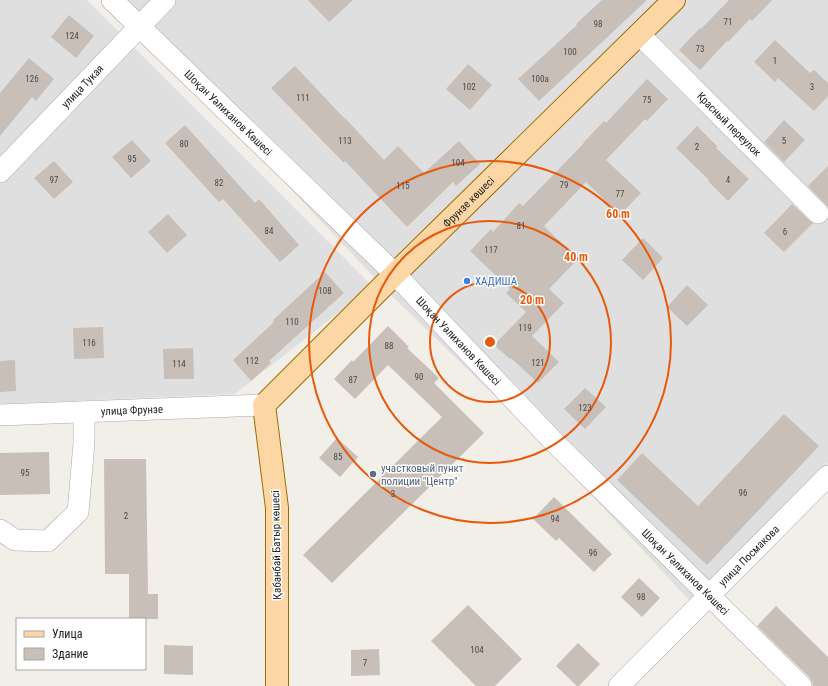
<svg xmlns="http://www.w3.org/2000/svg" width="828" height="686" viewBox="0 0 828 686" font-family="'Roboto Condensed',sans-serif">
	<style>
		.residential { fill: #e0dfdf }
		.building { fill: #c7bfb8 }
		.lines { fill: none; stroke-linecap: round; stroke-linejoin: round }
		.minor-casing { stroke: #a9a9a9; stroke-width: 22 }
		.major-casing { stroke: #a06b00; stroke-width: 24 }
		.minor { stroke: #fff; stroke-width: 21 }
		.major { stroke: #fcd6a4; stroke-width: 22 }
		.ring { fill: none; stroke: #e8590c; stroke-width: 2 }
		.shop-dot { fill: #3f7fe0; stroke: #fff; stroke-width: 1.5 }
		.service-dot { fill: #5c6f8a; stroke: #fff; stroke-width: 1.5 }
		.labels { text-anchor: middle; stroke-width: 3; stroke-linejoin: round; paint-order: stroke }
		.number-label { font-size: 9px; fill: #4b4948 }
		.street-label { font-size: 11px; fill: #222; stroke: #fff }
		.shop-label { font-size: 11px; fill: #366cbe; stroke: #fff; text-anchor: start }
		.service-label { font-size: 11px; fill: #4e5e75; stroke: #fff; text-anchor: start }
		.centre { fill: #e8590c; stroke: #fff; stroke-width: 2 }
		.ring-label { font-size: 12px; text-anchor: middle; font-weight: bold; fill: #e8590c; stroke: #fff; stroke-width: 3; stroke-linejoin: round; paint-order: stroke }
	</style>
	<rect width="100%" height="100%" fill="#f2efe9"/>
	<path class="residential" d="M0 0H87L372 286 235 394 0 404Z
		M112 0H828V463L690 601 542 442 390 294Z"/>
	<path class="building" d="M308 0H353L329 22Z
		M602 0H647L539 101 518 79 577 25 576 24Z
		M729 0H772L752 21 750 19 728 42 727 41 700 70 679 50 700 28 701 29Z
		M69 15 94 36 76 58 51 37Z
		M775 40 810 73 814 70 828 83V96L814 111 778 78 775 82 754 62Z
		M29 58 54 79 36 101 32 97 0 136V93Z
		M468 64 492 85 470 110 446 89Z
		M295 66 345 119H346L384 160 398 146 424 173 459 141 480 164 456 186 453 182 407 227 345 161 344 163 271 88Z
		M647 79 668 99 647 121 645 119 606 160 641 193 620 215 586 182 544 226 578 259 549 289 564 303 532 336 559 362 538 383 511 358 510 359 494 345 526 312 506 293 510 289 470 251 491 229 493 232 519 203 523 206 584 143H583L604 121 606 123Z
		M784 120 805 140 784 162 764 142Z
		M185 125 255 203 259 199 299 245 280 262 223 199 219 202 165 143Z
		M697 126 717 146 716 148 749 179 728 201 708 181 709 180 676 148Z
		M132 140 151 161 131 178 112 157Z
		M54 161 73 182 54 199 34 178Z
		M828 166V207L808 186Z
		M792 204 810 221 813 223 784 252 764 233Z
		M168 214 187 235 167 253 148 232Z
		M643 238 663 258 643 280 622 260Z
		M325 272 344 293 269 361 271 363 251 381 233 360 274 322 273 320Z
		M687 285 708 305 687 326 667 307Z
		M388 326 409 347 407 348 439 378 434 383 484 433 332 583 303 555 442 417 388 365 355 399 334 379 352 360 353 362Z
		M103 327 104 358 74 359 73 328Z
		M193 348 194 379H164L163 349Z
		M15 360 16 391 0 392V361Z
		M585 388 606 407 585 429 564 409Z
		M784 414 819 446 707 565 617 480 642 453 698 506Z
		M337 438 358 457 340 477 319 458Z
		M49 452 50 494 0 495V453Z
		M104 459H146L148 594H158V619H129V574H105Z
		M554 497 612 554 594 572 559 538 556 541 533 519Z
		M639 578 660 598 642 617 621 597Z
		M468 605 522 659 495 686H476L431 641Z
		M776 606 828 657V686H813L812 682 809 677 757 626Z
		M578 643 600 664 579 686H577L556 666Z
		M164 645 193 646V675L164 674Z
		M379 649 380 675 351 676V650Z"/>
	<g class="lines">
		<defs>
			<g id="minor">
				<path id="s1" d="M112 0 395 274 554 442 801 686"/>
				<path id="s2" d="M640 35 818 213"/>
				<path id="s3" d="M0 172 165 0"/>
				<path id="s4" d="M0 415 264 405"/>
				<path d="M0 530 15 540 48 541 78 512 84 443V412"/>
				<path id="s5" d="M619 686 828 476"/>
			</g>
			<g id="major">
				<path id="s6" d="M277 686V508L264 405 395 274 674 0"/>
			</g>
		</defs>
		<use href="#minor" class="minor-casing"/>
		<use href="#major" class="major-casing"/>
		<use href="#minor" class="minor"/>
		<use href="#major" class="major"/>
	</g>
	<g class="ring">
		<circle cx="490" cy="342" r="60"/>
		<circle cx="490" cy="342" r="121"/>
		<circle cx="490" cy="342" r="181"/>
	</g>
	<circle class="shop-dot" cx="467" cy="281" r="4"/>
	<circle class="service-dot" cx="373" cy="474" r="4"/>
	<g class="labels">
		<g class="number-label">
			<text x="728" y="25">71</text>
			<text x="598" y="27">98</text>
			<text x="72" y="39">124</text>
			<text x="700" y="52">73</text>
			<text x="570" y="55">100</text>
			<text x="775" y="64">1</text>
			<text x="32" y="82">126</text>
			<text x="540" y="82">100а</text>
			<text x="469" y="90">102</text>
			<text x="812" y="90">3</text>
			<text x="303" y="101">111</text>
			<text x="647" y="103">75</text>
			<text x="345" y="144">113</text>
			<text x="784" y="144">5</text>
			<text x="184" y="147">80</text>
			<text x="697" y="150">2</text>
			<text x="132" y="162">95</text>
			<text x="458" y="166">104</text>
			<text x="54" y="183">97</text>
			<text x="728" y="183">4</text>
			<text x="219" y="186">82</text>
			<text x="564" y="188">79</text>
			<text x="403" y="189">115</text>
			<text x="620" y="197">77</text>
			<text x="521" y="229">81</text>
			<text x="269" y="234">84</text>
			<text x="785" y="235">6</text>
			<text x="491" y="253">117</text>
			<text x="325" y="294">108</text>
			<text x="292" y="325">110</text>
			<text x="525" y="331">119</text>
			<text x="89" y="346">116</text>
			<text x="389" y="349">88</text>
			<text x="252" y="364">112</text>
			<text x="538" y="366">121</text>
			<text x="179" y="367">114</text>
			<text x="419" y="380">90</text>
			<text x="353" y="383">87</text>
			<text x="585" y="411">123</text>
			<text x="338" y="460">85</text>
			<text x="25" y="476">95</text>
			<text x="743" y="496">96</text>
			<text x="393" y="497">3</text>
			<text x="126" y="519">2</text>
			<text x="555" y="522">94</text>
			<text x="593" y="556">96</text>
			<text x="641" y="600">98</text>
			<text x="477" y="653">104</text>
			<text x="365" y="666">7</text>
		</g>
		<g class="street-label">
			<text dy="4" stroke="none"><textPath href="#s3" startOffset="119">улица Тукая</textPath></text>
			<text dy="4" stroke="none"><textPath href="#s1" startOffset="162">Шоқан Уәлиханов Көшесі</textPath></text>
			<text dy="4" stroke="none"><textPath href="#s2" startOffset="126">Красный переулок</textPath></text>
			<text dy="4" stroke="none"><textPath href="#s6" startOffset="570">Фрунзе көшесі</textPath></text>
			<text dy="4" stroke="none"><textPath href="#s1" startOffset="486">Шоқан Уәлиханов Көшесі</textPath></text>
			<text dy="4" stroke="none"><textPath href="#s4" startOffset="132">улица Фрунзе</textPath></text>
			<text transform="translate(276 545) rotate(-91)" y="4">Қабанбай Батыр көшесі</text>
			<text dy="4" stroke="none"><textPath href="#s5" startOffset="184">улица Посмакова</textPath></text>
			<text dy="4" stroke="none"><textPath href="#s1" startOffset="810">Шоқан Уәлиханов Көшесі</textPath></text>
		</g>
		<g class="shop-label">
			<text x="475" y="285">ХАДИША</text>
		</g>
		<g class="service-label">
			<text x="381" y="472">участковый пункт<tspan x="381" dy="13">полиции "Центр"</tspan></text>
		</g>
	</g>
	<circle cx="490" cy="342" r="6" class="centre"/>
	<g class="ring-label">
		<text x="618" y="218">60 m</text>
		<text x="576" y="261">40 m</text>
		<text x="532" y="304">20 m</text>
	</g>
	<rect x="16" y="618" width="130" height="52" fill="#ffffff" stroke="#a7a7a7"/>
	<rect x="24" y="631" width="20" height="6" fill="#fcd6a4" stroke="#a7a7a7"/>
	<text x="52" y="638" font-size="12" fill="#222222">Улица</text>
	<rect x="24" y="648" width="20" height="12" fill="#c7bfb8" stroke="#a7a7a7"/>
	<text x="52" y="658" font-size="12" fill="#222222">Здание</text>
</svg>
